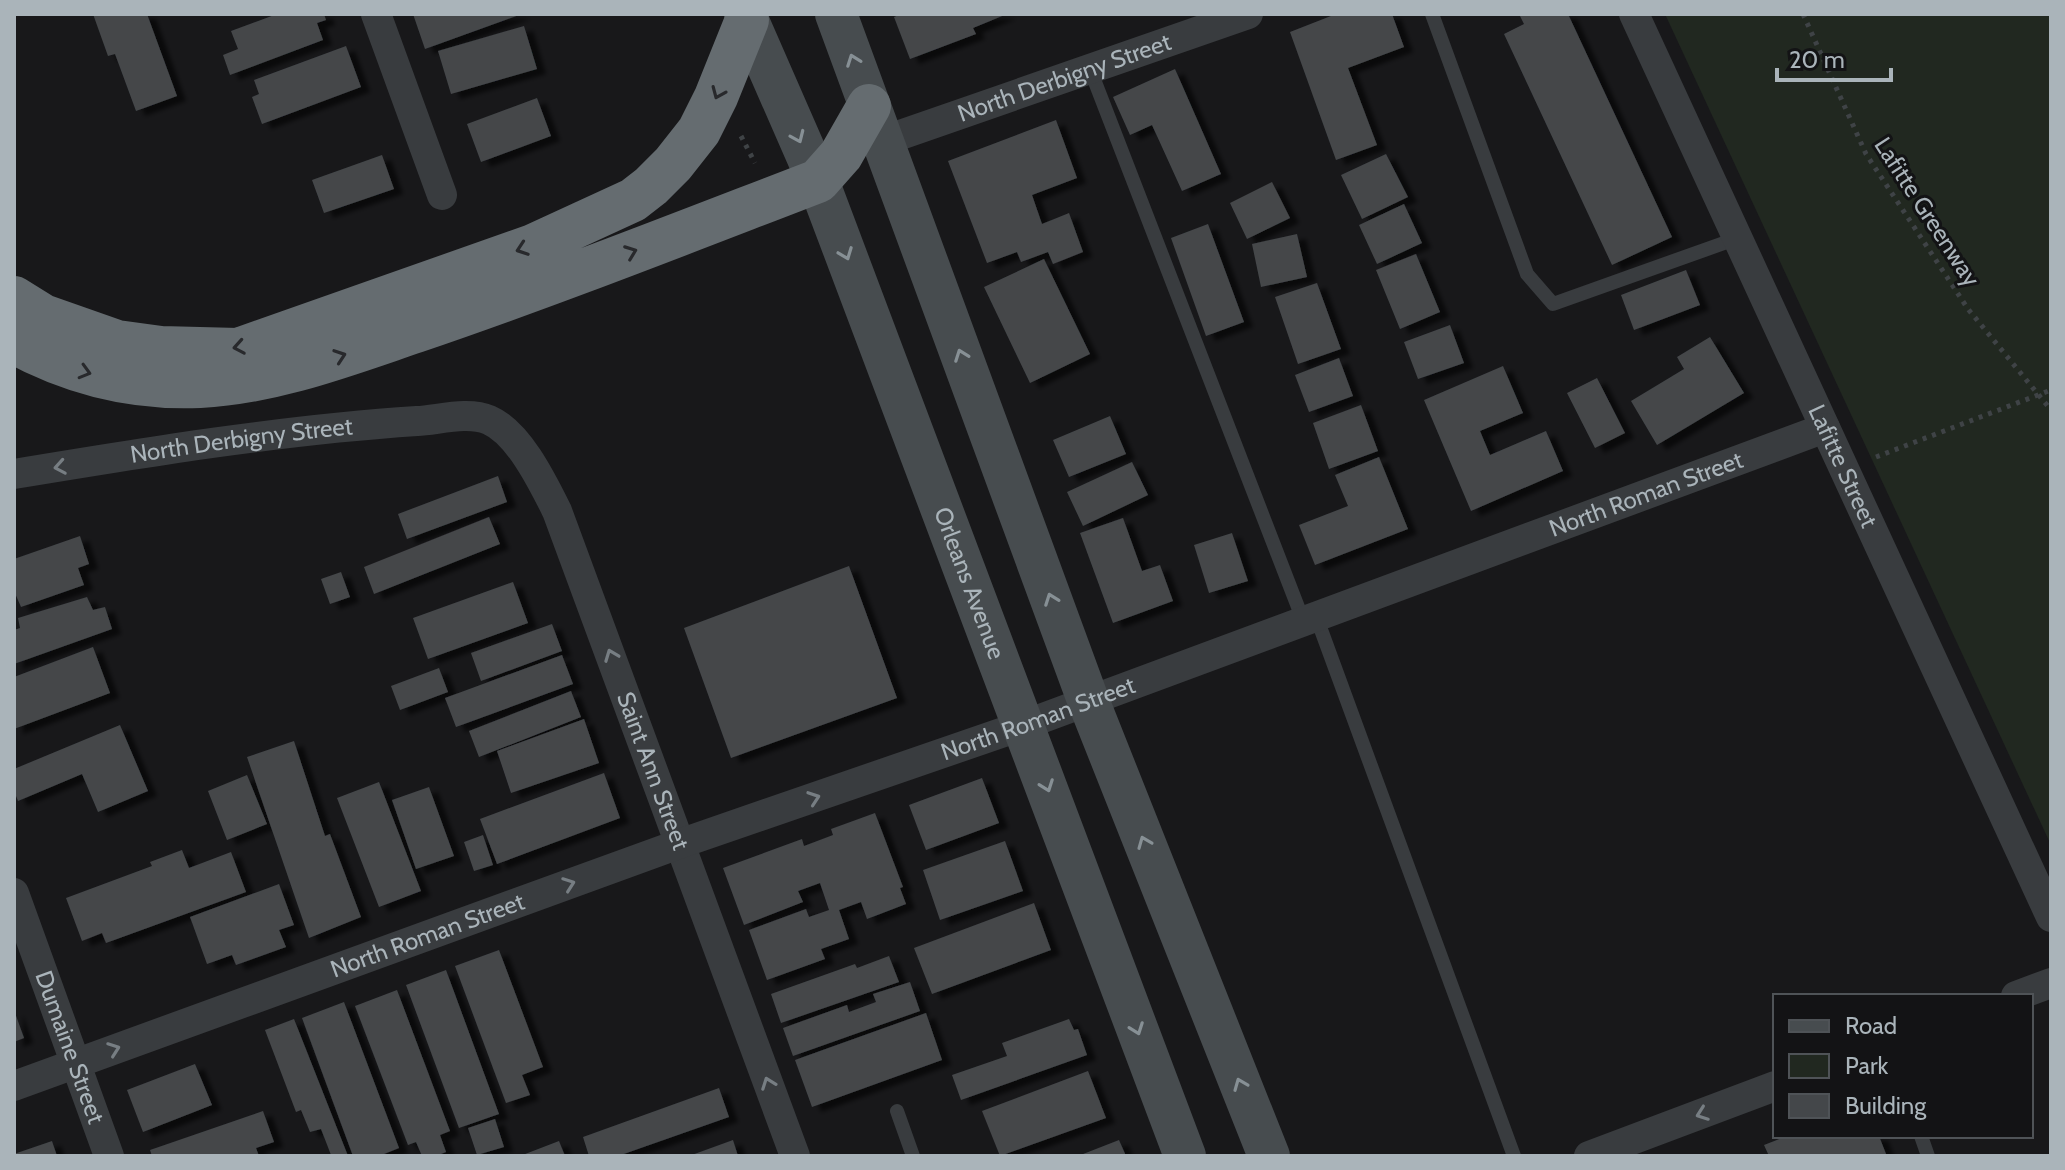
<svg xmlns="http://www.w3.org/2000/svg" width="2065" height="1170" viewBox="0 0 2065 1170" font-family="Cabin,sans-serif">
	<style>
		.green { fill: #212820 }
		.building { fill: #44474a; filter: url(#shadow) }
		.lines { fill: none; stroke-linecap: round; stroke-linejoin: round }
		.path { stroke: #3f4346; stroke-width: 5; stroke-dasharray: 4 6; stroke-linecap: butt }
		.lane { stroke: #393c3f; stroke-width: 14 }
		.street { stroke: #393c3f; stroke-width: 30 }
		.secondary { stroke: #474c4f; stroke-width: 42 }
		.highway { stroke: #656c70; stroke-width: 44 }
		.oneway { stroke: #879095 }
		.oneway2 { stroke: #28292c }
		.oneway3 { stroke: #777e83 }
		.labels { text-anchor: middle; stroke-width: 6; stroke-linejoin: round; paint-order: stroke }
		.street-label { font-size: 24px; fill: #aab4ba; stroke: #131315 }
	</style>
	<defs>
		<filter id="shadow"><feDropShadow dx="9" dy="5" stdDeviation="2" flood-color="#0009"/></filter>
	</defs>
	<rect width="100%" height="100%" fill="#18181a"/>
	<path class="green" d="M1665 14H2051V845Z"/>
	<path class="building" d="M93 14H147L177 96 136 111 115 54 108 56Z
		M277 14H324L326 20 317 23 323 40 230 75 223 55 238 49 231 31Z
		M413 14H522L425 49Z
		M901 14H1007L973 28 976 34 910 59 894 17Z
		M1336 14H1392L1404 47 1348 68 1377 145 1336 160 1290 32Z
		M1519 14H1568L1672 237 1612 265 1504 34 1524 24Z
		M524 26 537 69 451 94 438 51Z
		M346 46 361 87 262 124 252 97 259 94 254 80Z
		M1175 69 1221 174 1182 191 1152 125 1130 135 1113 97Z
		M537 98 551 136 481 162 467 124Z
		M1056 120 1077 178 1032 195 1042 224 1069 213 1083 252 1053 264 1048 252 1021 262 1017 252 987 263 948 161Z
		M1386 154 1408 197 1362 219 1341 175Z
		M382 155 394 189 324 213 312 180Z
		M1272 182 1290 218 1247 239 1230 203Z
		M1404 204 1422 243 1377 264 1359 225Z
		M1208 224 1244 322 1206 336 1171 238Z
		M1297 234 1307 277 1261 287 1252 244Z
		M1416 254 1440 312 1400 329 1376 270Z
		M1044 259 1090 354 1030 383 984 287Z
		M1686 270 1700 305 1634 330 1621 295Z
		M1317 283 1341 349 1298 364 1275 297Z
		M1450 325 1464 363 1418 379 1404 342Z
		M1710 337 1744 393 1657 445 1631 401 1684 369 1677 357Z
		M1339 358 1353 396 1309 412 1295 375Z
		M1503 366 1523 413 1480 431 1490 455 1546 431 1563 471 1471 511 1424 400Z
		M1597 378 1625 433 1595 448 1567 393Z
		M1361 405 1378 451 1329 469 1313 423Z
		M1110 416 1126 454 1069 477 1053 440Z
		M1379 457 1408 529 1315 565 1299 525 1348 506 1335 475Z
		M1132 462 1148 495 1083 526 1067 492Z
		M498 476 507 502 407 539 398 514Z
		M489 517 500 544 374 594 364 567Z
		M1123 518 1142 571 1160 565 1173 601 1113 623 1080 533Z
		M1232 533 1248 581 1209 593 1194 545Z
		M80 536 89 564 78 568 84 585 21 607 14 591V559Z
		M849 566 897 698 731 758 684 628Z
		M341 572 350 597 330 604 321 579Z
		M513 582 528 623 428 659 413 618Z
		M87 597 93 610 105 607 112 629 14 664V630L20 628 18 618Z
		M552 624 562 651 481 681 471 653Z
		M93 647 110 693 14 729V677Z
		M562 655 573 684 456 727 445 698Z
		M439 668 448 692 400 710 391 686Z
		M571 691 581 717 479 757 469 731Z
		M584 719 599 763 511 793 497 751Z
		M120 725 148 791 98 812 82 774 18 801 14 791V769Z
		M294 741 325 836 330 834 361 917 309 938 247 757Z
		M604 773 620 818 497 864 480 819Z
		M247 775 267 824 227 840 208 791Z
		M982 778 999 823 926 850 909 805Z
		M379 782 421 891 379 907 337 798Z
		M429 787 454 856 416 869 392 800Z
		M875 813 903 887 900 888 906 904 867 919 861 902 839 910 849 939 821 949 825 959 767 980 749 930 806 909 809 917 829 910 820 883 798 891 803 902 744 925 723 868 802 839 804 846 833 835 831 829Z
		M483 835 493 865 474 871 464 842Z
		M1005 841 1023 891 940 920 923 870Z
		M182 850 189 868 231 852 246 892 106 943 102 933 82 941 66 898 152 866 150 862Z
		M279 884 294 925 279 930 286 947 236 965 232 955 207 964 190 917Z
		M1034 903 1051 950 932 994 914 948Z
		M499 950 543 1067 522 1075 530 1095 506 1103 455 966Z
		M889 956 899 982 781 1023 771 994 855 964 857 968Z
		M446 970 499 1114 459 1128 406 985Z
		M910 982 920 1011 793 1056 783 1028 847 1005 849 1012 876 1002 873 994Z
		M397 990 450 1131 440 1135 446 1152 436 1156H422L416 1142 408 1145 355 1006Z
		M344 1002 399 1148 379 1156H353L302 1018Z
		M14 1010 24 1038 14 1042Z
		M926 1013 942 1060 812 1107 795 1060Z
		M294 1019 348 1156 331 1155 321 1129 310 1132 301 1110 296 1112 265 1030Z
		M1069 1019 1074 1030 1078 1029 1087 1055 961 1100 952 1075 1007 1056 1002 1043Z
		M195 1064 212 1105 143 1132 127 1090Z
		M1088 1071 1106 1118 1000 1156 982 1111Z
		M719 1088 729 1117 618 1156H589L583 1137Z
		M263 1111 274 1142 256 1148 259 1156H152L150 1150Z
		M495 1119 504 1147 477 1155 468 1128Z
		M1787 1136H1879L1886 1154 1880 1156H1769L1764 1145Z
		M733 1140 738 1156H689Z
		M1119 1140 1126 1156H1078Z
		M52 1141 57 1156H14V1154Z
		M559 1141 565 1156H520Z"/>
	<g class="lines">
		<path class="path" d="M1803 14 1866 154 1968 309 2051 410
			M741 136 755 163
			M1876 457 2051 390"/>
		<path class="lane" d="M1432 14 1527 274 1553 304 1738 238
			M1090 69 1303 620
			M1316 616 1514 1156
			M897 1111 913 1156
			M1921 1136 1928 1156"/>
		<g class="street">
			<path d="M376 14 442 195"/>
			<path id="s1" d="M1634 14 2051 917"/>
			<path id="s2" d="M883 141 1248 14"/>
			<path id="s3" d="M14 474C147 452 281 430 417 421 438 420 468 411 489 420 519 433 543 483 557 511L795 1156"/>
			<path id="s4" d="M14 893 109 1156"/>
			<path d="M2016 996 2051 983"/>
			<path id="s5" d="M14 1086 682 843 1024 725 1825 428"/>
			<path d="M1589 1156 1775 1086"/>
		</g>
		<g class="secondary">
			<path id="s6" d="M745 14 818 181 1185 1156"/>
			<path d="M836 14 1088 700 1269 1156"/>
		</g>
		<path class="highway" d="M14 298 43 316 117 342 161 348 238 350 533 246 633 200 651 186 673 164 699 131 716 97 747 20
			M14 342C71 373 134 389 200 386 275 382 345 355 416 331 551 285 685 232 818 181L841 155 869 106"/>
	</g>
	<defs><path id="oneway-chevron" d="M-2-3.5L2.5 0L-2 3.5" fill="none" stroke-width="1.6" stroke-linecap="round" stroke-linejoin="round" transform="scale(2)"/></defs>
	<g class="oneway">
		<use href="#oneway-chevron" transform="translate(853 60) rotate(-110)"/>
		<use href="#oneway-chevron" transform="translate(798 137) rotate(66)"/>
		<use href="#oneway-chevron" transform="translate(846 254) rotate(69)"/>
		<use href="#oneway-chevron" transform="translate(961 355) rotate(-110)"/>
		<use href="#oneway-chevron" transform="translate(1051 599) rotate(-110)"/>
		<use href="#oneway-chevron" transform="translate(1047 786) rotate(70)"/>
		<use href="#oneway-chevron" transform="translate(1144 842) rotate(-112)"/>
		<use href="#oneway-chevron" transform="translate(1137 1029) rotate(70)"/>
		<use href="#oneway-chevron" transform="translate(1240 1084) rotate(-112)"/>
	</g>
	<g class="oneway2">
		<use href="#oneway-chevron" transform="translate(718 93) rotate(113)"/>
		<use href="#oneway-chevron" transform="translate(522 249) rotate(161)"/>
		<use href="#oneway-chevron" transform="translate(631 252) rotate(-21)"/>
		<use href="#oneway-chevron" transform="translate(239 347) rotate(170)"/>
		<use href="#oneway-chevron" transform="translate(340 356) rotate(-19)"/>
		<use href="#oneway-chevron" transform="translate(85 372) rotate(16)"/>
	</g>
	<g class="oneway3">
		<use href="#oneway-chevron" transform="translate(60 467) rotate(170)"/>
		<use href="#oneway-chevron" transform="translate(611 655) rotate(-111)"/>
		<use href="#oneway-chevron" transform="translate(814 798) rotate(-19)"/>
		<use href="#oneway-chevron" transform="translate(569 884) rotate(-20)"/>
		<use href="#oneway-chevron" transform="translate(114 1049) rotate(-20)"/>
		<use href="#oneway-chevron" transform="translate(768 1083) rotate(-110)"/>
		<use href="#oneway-chevron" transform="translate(1702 1114) rotate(160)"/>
	</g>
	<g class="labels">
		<g class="street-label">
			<text dy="8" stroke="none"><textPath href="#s2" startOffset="192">North Derbigny Street</textPath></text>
			<text transform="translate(1927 212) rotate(57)" y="8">Lafitte Greenway</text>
			<text dy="8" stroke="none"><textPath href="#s3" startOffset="230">North Derbigny Street</textPath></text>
			<text dy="8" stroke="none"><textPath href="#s1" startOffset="498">Lafitte Street</textPath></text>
			<text dy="8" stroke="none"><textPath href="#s5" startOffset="1736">North Roman Street</textPath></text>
			<text dy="8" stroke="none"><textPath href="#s6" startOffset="612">Orleans Avenue</textPath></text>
			<text dy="8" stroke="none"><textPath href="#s5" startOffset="1088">North Roman Street</textPath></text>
			<text dy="8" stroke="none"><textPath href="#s3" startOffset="872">Saint Ann Street</textPath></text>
			<text dy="8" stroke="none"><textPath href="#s5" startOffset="440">North Roman Street</textPath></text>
			<text dy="8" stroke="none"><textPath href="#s4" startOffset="164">Dumaine Street</textPath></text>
		</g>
	</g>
	<rect width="2065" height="1170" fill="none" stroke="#aab4ba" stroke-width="32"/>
	<rect x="1773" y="994" width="260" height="144" fill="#131315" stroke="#4f5357" stroke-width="2"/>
	<rect x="1789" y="1020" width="40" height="12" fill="#474c4f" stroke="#4f5357" stroke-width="2"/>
	<text x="1845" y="1034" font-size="24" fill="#aab4ba">Road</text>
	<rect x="1789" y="1054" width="40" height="24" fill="#212820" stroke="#4f5357" stroke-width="2"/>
	<text x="1845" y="1074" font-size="24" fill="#aab4ba">Park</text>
	<rect x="1789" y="1094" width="40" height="24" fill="#44474a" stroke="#4f5357" stroke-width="2"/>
	<text x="1845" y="1114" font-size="24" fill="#aab4ba">Building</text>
	<path d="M1777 68v12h114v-12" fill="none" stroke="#aab4ba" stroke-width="4"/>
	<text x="1789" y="68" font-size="24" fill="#aab4ba" stroke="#131315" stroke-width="6" paint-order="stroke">20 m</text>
</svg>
